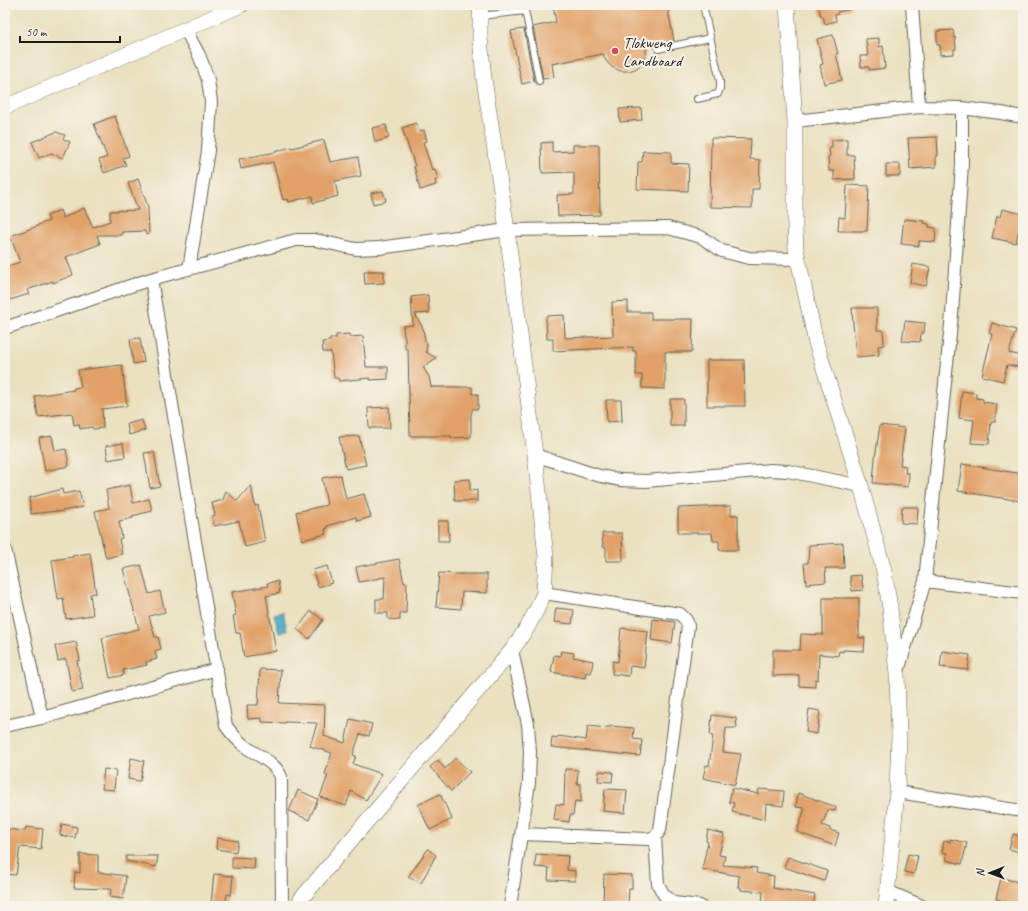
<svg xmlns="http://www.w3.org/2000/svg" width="1028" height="911" viewBox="0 0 1028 911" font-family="Caveat,sans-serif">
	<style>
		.water { fill: #48aac8; stroke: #326372 }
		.building { fill: #e1a168 }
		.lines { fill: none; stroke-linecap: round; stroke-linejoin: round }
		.service-casing { stroke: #646155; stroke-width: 8 }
		.minor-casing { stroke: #646155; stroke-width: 14 }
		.tertiary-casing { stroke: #646155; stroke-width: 16 }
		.service { stroke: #fff; stroke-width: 6 }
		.minor { stroke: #fff; stroke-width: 12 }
		.tertiary { stroke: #fff; stroke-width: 15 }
		.poi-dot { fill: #d1495b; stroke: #f7f3e8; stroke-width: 1.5 }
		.labels { text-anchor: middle; stroke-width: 4; stroke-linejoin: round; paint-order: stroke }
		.poi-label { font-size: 16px; fill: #1c1c1c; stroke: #f7f3e8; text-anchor: start }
	</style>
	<rect width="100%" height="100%" fill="#f7f3e8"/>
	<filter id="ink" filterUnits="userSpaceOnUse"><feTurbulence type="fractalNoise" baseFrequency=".025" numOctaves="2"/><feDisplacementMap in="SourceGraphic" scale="8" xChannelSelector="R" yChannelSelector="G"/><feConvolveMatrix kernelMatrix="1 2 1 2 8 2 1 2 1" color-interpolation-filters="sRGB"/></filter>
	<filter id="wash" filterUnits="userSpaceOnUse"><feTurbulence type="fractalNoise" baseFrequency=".012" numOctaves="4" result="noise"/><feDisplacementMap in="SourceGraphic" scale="16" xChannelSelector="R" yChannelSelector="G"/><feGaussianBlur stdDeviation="0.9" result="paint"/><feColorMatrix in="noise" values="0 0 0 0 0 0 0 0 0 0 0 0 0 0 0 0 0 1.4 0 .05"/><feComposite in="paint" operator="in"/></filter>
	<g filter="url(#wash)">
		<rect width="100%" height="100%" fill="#eae1c0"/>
		<path class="water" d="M283 612 287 631 279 633 274 614Z"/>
		<g id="blocks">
			<path class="building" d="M553 5H667L674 41 646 46V54L643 62 637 68 629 71H620L612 67 606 61 603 54 552 64 554 77 543 79 533 27 556 22Z
				M818 5H850L851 9 837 12 838 14 835 15 836 21 825 24 823 16H821Z
				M523 29H524L534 81 522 84 511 31Z
				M953 30 954 38 955 37 956 49H954V54L940 55V45H937V31Z
				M833 35 838 54H836L842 80 824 84 820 65 823 64 817 39Z
				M879 38V47L883 46 885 68 869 70V67H861L860 56H868L866 39Z
				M641 108 642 120 620 122 619 109Z
				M115 116 129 156 123 158 126 165 104 173 99 160 107 157 94 124Z
				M416 123 419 132 424 130 427 141 423 142 432 170 435 169 438 180H435L436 185 420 190 414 166H415L402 128Z
				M386 125 389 138 375 142 372 128Z
				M56 132 65 135 63 139 70 142 63 158 51 153 39 158 32 142Z
				M937 137 938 156H936V167L910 169 908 138Z
				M711 138 751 139 750 159 760 160 759 189H752V208L710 207Z
				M847 139V155H854L855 179 834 180V171H829L828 157 830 156 829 148H832V140Z
				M324 140 330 162 358 157 361 176 335 181 338 196 313 203 312 196 289 202 288 199 283 200 273 162 241 169 239 159 271 153 291 147 292 148Z
				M552 142V152L573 151V145H599L600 215 558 216 557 195 574 194V172L542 173 541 143Z
				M643 151 671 152V163L689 164 688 191 637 189 638 162H642Z
				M886 164H900V176H886Z
				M138 179 148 207 149 234 146 235 145 231 122 232V235H97L100 244 66 257 73 275 53 283V281L27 290 29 294 10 300 5 287V267L20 262 10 236 38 226V225L49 221 47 216 60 210 63 218 84 208 93 227 110 221V211L138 210 128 183Z
				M847 185 869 186 867 231H838L839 217 845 218Z
				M383 191 386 201 373 204 371 193Z
				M1002 209 1023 214V234L1018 232 1016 243 992 238 997 216 1000 217Z
				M904 219 924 221 923 223 929 224V227L936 228 935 242 919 241V246L901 244Z
				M913 264 930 267 926 286 910 283Z
				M364 271H384V283L365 284Z
				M428 295 429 313 415 314 423 328 425 340 427 344 426 352 436 358 423 367 429 377 431 387H472V394H478V409H472V413H471V437L451 438V436H410L408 349H405V337H404L403 326 413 325 411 297Z
				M628 301V312H651V319H693L692 352H665V389L642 388V375H636V351H633V347L553 351V339H547L546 316 564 315 565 338 613 336 612 302Z
				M852 308H877V330H883L884 345 878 346 879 355 856 357 853 324Z
				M905 321 925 323 924 333H921L920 342 902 341Z
				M992 323 1016 330 1009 353 1022 356 1019 367 1007 365 1003 381 982 376 992 334 989 333Z
				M349 334V337L363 336 366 367H388V379L370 380V378L339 381 338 378H334L331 352H323L322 342 330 341V338H336V335Z
				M140 338 144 362 133 364 130 339Z
				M707 360H744L745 406H707Z
				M122 365 127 406 102 409 103 428 93 429 92 427 80 429 79 424 74 425 72 413 38 417 35 396 74 390V388L81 387 78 370Z
				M962 391 976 393V398L983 399V402L997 404 995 422H991L989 444 971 443 974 420 959 418Z
				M670 399H684V426H670Z
				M606 400H621L622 421 607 422Z
				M389 407 390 428H369L368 408Z
				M142 420 145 430 129 435 127 424Z
				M880 425 905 428 900 465 906 466 905 473H909L908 487 873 483 875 458Z
				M52 436 55 451 66 449 69 466 45 471 39 438Z
				M359 436 366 465 346 469 339 437Z
				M123 443 125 457 108 460 106 446Z
				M154 452 160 486 150 488 144 453Z
				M962 464 1023 474V485L1020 501 958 491Z
				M341 475 346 499 364 494 371 517 357 521 356 517 327 526V529H325L326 534 302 540 296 512 327 505 322 478Z
				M470 479V491L477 490V501H455L454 480Z
				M130 485 133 503 149 499 152 511 132 516 133 518 119 521 122 538 119 539 122 554 106 558 95 511 109 508 106 490Z
				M251 485 255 506 258 505 265 542 245 547 239 521 214 526 212 516 215 515 212 503 223 500 226 491 237 501Z
				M62 489 63 494 79 491 83 507 57 512V511L31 514 29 498Z
				M731 506V515H738V550H719V541H713L712 533H678V508Z
				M902 507H918L917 524 901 523Z
				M438 521H448L449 541H438Z
				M602 533H622L623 561H606V547H603Z
				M843 543 844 568H825L826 582 806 584 804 563H808L809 545Z
				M90 553 96 593 90 594 93 615 66 619 63 598 58 599 52 560 73 557 72 556Z
				M399 559 404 583H407L406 613H400V620L388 619V613H376V599H384L385 577 359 582 356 567Z
				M141 565 149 594 160 591 165 612 149 616 155 637H158L161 649 155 651 157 659 146 662 147 665 123 670 124 675 110 678 102 638 139 629 123 569Z
				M327 566 332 583 318 587 313 570Z
				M439 573 456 574H487V593L462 592 461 609 436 607Z
				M861 575 863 590 852 591 850 576Z
				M278 581 280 593 266 596 276 651 244 657 240 633H236L233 616 236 615 232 592 268 586 267 583Z
				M823 598H859V638H865L864 651 843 650V652L839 651 838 656 819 654 818 680 815 679V687L799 686V675L773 676V650H800L801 634 823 635Z
				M556 608 574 610 572 624 554 622Z
				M311 611 323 620 309 639 297 629Z
				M653 619 675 622 672 643 651 640Z
				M621 628 648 631 644 668 630 666 629 676 612 674 613 661 618 662Z
				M76 642 80 660 77 661 83 690 72 692 66 659 58 661 55 646Z
				M561 651 574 653 573 657 593 661 591 673 586 672 585 678 551 672 554 655 560 656Z
				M942 651 970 655 968 670 940 667Z
				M260 669 281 670 279 703 325 705 324 736 345 743 350 719 372 724 369 736 360 734 353 755 356 756 353 764 382 774 366 800 351 791 346 806 320 797 328 775 325 774 332 753 310 746 317 723 285 722V723L262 722V718L248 719 247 705H258Z
				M809 709 820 711 817 734 806 732Z
				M712 715 736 718 737 728H726L723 752 741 754 735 785 703 778 706 765 709 766 713 736 710 735Z
				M588 726 607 728V727H610V726L634 728 633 739 642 740 640 756 551 747 552 737 557 738 558 736 586 740Z
				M131 758 144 761 140 781 128 779Z
				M455 758 470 772 451 791 430 767 438 760 445 769Z
				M104 769 116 770 114 790 102 789Z
				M565 769 578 770 577 784H581V802L575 801 573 815H570L569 822 554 820 556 804 564 805Z
				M599 771 613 772 612 782 598 781Z
				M732 788 758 794 759 789 784 791 783 806 766 804 765 820 732 812 734 803 729 802Z
				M605 789 627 790 625 813 603 811Z
				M298 790 318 799 309 820 289 811Z
				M798 793 836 807 835 811 828 810 822 825 830 828V830L839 833 835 846 797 832 805 808 796 807Z
				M440 794 452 819 430 830 418 805Z
				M62 824 77 827 75 838 60 835Z
				M26 827 43 829 41 849 20 847 16 875 5 874V829L25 831Z
				M708 830 724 834 719 855 725 856 723 865 757 868 756 873 774 876 773 888 815 895 813 906H777L762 904 763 892 741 890V887H738L739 876 702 869 708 842 706 841Z
				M1013 834 1023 837V853L1009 849Z
				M217 838 238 841 236 852 216 849Z
				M950 839 967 843 962 864 946 860 947 853 942 852 944 841 950 842Z
				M428 849 436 855 421 883 408 877Z
				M80 854 98 855V872L126 876 123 899 110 897 111 889 74 888 75 872 80 873Z
				M536 854 568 856 567 870 575 871V881L548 880 549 868 535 867Z
				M908 854 918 856 914 874 904 872Z
				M126 856H158L156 867 126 861Z
				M232 857 255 858 254 869 232 868Z
				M788 857 827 871 824 881 784 867Z
				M214 874 233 876 231 895 227 894 225 905 211 904Z
				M604 874 632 875V889H629L628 906H603Z
				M1001 878 1023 883V906L996 899Z"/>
		</g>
	</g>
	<g filter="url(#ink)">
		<use href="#blocks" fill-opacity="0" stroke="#646155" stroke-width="1"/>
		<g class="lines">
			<defs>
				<path id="service" d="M524 5 539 81
					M480 16 525 11
					M658 49 710 38
					M697 99 718 94 720 88V81L703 5"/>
				<path id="minor" d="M912 5 919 107
					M185 29 199 55 204 68 208 80 211 102 208 151 189 269
					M795 121 919 107 962 108 1001 113 1023 117
					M151 279 226 726C232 734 238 741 246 747 257 755 276 763 281 777L282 906
					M5 328 151 279 296 240H315L356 249 379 248 507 230 668 228 701 237 722 251 749 258 798 259
					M535 455 596 475 620 480 646 481 770 470 788 471 861 486
					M5 549 42 718
					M925 581 1023 593
					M898 671 925 581 952 314 962 164V108
					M5 726 42 718 217 669
					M897 792 1023 811
					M522 834 648 839C654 838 657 836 660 830L688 626 686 620 680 614 544 593
					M655 837 658 884 664 895 674 903 700 906
					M887 891 922 906
					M510 906 529 783 530 752 528 724 512 650"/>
				<path id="tertiary" d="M787 5 795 121V228L796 249 816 343 861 486 884 571 890 608 897 674 899 736 897 792 886 906
					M5 107 241 5
					M298 906 301 899 512 650 527 628 537 609 544 593 546 557 535 455 507 230 484 79 480 38V16L481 5"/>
			</defs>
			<use href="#service" class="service-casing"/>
			<use href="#minor" class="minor-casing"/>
			<use href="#tertiary" class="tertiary-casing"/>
			<use href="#service" class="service"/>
			<use href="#minor" class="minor"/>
			<use href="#tertiary" class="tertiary"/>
		</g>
	</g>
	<circle class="poi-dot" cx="615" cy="51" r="4"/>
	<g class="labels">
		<g class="poi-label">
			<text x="623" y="48">Tlokweng<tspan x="623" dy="18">Landboard</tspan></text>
		</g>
	</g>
	<rect width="1028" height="911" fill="none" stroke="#f7f3e8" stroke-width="20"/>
	<g transform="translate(990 873) rotate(269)" stroke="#f7f3e8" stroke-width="3" paint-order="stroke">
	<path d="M0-3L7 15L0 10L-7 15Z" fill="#1c1c1c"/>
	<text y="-6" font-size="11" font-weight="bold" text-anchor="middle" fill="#1c1c1c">N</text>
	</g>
	<path d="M20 36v6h100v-6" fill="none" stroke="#1c1c1c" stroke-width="2"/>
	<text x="26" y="36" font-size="12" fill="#1c1c1c" stroke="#f7f3e8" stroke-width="3" paint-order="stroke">50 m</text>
</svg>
